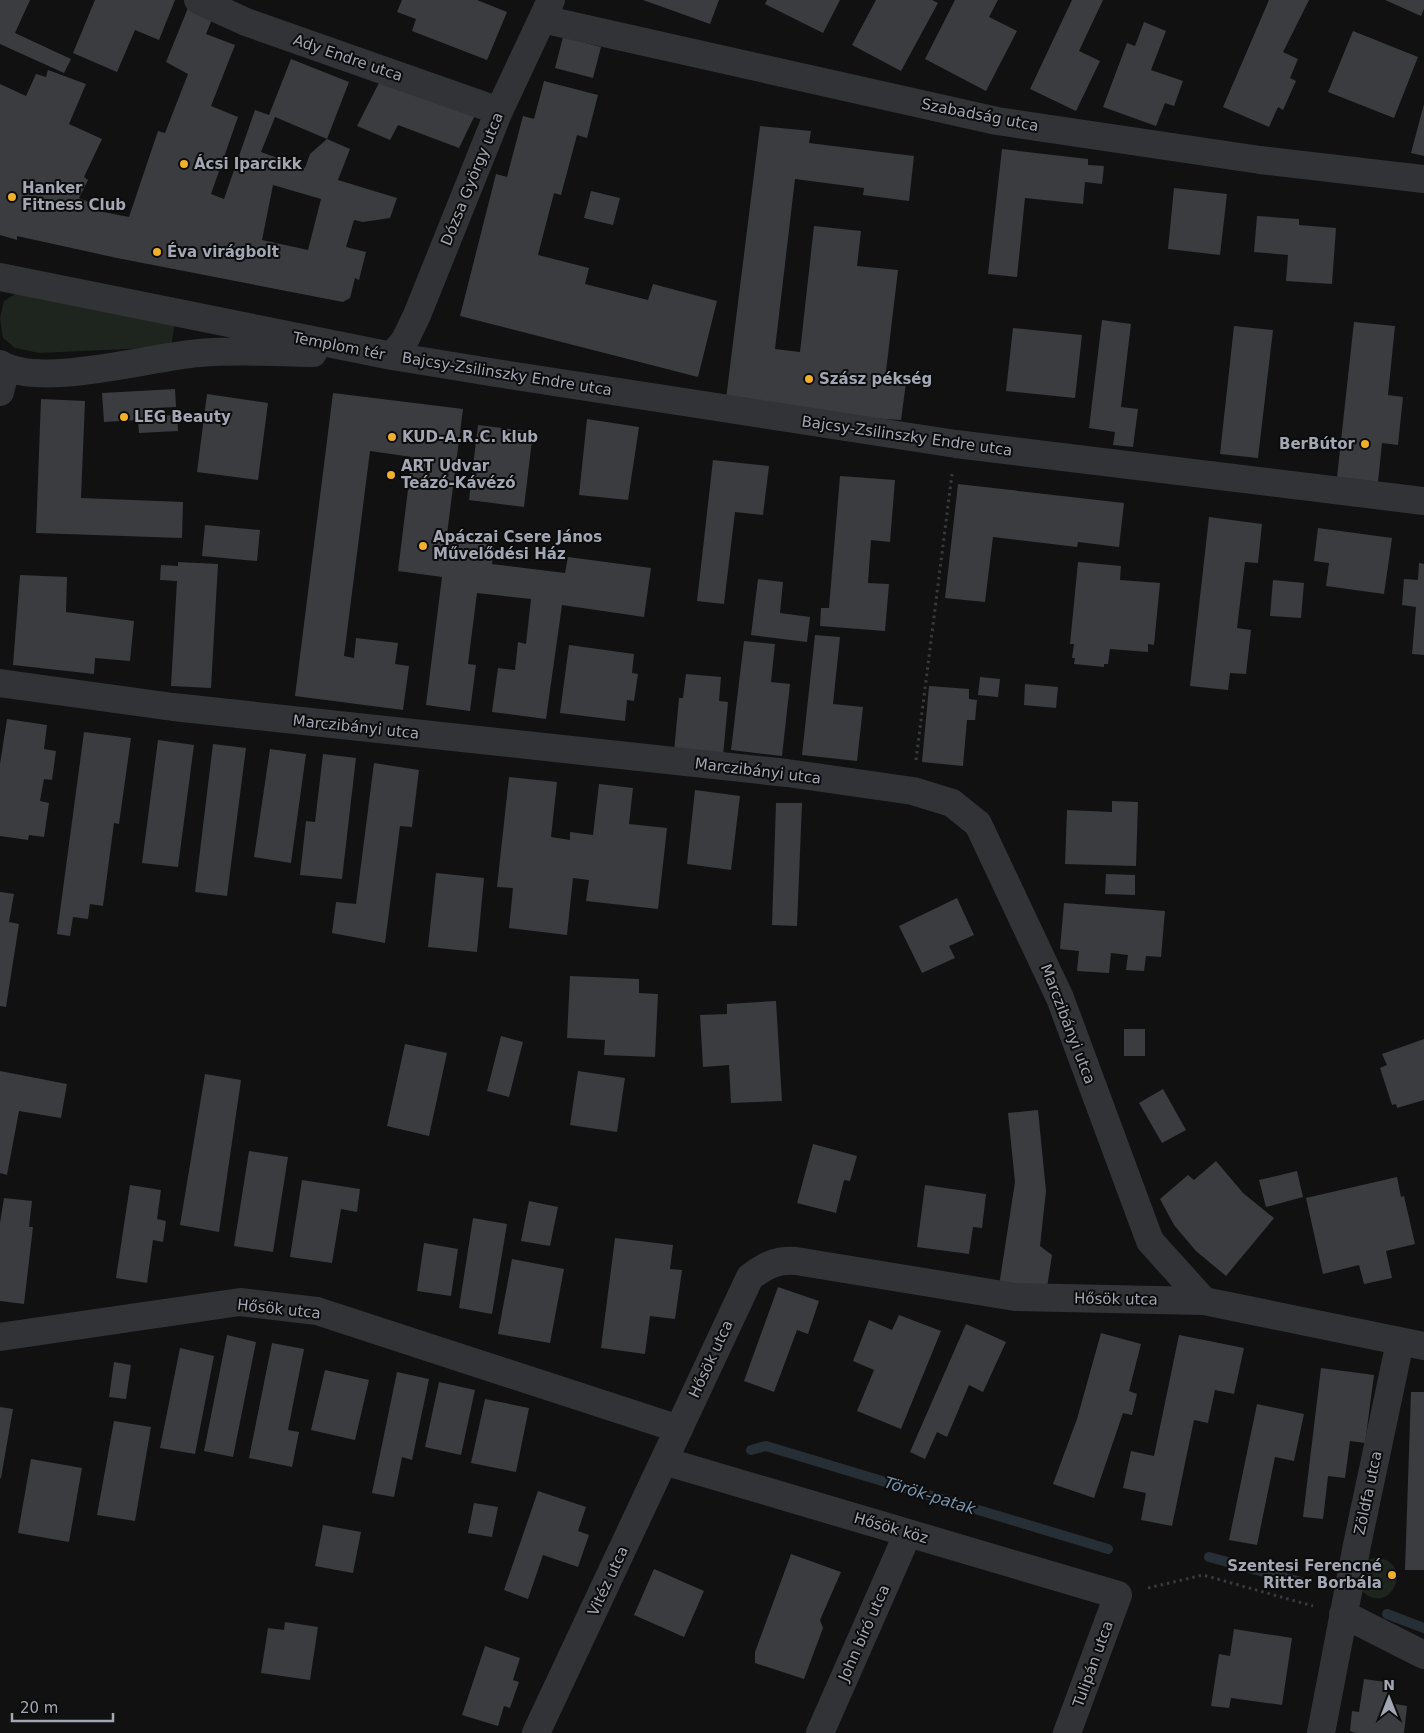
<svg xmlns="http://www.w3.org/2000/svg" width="1424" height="1733" viewBox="0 0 1424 1733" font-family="'DejaVu Sans',sans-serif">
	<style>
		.green { fill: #1d251e }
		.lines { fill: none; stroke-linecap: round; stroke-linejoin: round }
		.stream { stroke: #272f36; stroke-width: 10 }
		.building { fill: #3b3c40; fill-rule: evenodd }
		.path { stroke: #383a3e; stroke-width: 3; stroke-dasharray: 2.5 4; stroke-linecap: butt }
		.minor { stroke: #323337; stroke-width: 28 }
		.poi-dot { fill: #f2af29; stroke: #0c0c0d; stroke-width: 2 }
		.labels { text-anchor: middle; stroke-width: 4; stroke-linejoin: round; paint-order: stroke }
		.street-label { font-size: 15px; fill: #a2a7b3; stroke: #0c0c0d }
		.poi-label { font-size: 15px; font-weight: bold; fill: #a2a7b3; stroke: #0c0c0d; text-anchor: start }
		.water-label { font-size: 16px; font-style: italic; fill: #7895af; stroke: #0c0c0d }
	</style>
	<rect width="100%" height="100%" fill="#111112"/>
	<path class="green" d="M23 289 175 322 171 347 39 353 15 348 3 338 0 318 4 301Z
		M1374 1558C1418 1558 1390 1622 1360 1589L1368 1560Z"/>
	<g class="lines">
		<path class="stream" d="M751 1450 766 1446 1108 1549
			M1209 1557 1301 1582
			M1387 1614 1424 1628"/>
	</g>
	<path class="building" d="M0 0H30L15 33 71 59 64 73 0 44Z
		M95 0H175L159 40 135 30 117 72 73 53Z
		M402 0H477L507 12 487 60 412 31 416 19 397 12Z
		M643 0H719L710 24Z
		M767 0H840L823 33 765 4Z
		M876 0H932L938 3 901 71 852 45Z
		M955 0H998L989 17 1017 31 986 91 925 59Z
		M1072 0H1103L1079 51 1100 61 1076 111 1030 89Z
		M1269 0H1309L1283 52 1298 59 1290 78 1296 81 1283 110 1278 107 1269 127 1223 107Z
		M1385 0H1424V9L1421 16Z
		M188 8 213 17 206 34 235 45 211 106 238 117 211 194 224 199 255 110 269 115 291 59 349 82 327 139 275 117 261 152 305 168 310 154 327 139 350 149 338 180 397 198 390 218 363 222 354 220 346 247 366 252 359 280 355 278 350 298 343 302 117 258 17 236V240L0 235V84L26 96 36 74 46 77 48 70 86 84 69 124 102 139 84 177 88 180 79 198 94 204 93 210 129 217 158 131 165 133 188 74 166 62ZM273 185 321 199 308 250 262 240Z
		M1144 22 1166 31 1151 70 1183 81 1174 106 1165 103 1156 126 1103 107 1127 43 1135 46Z
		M1353 31 1418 57 1394 118 1328 92Z
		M563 37 601 47 593 78 555 68Z
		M382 77 476 113 459 148 398 125 390 140 357 126Z
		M544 81 598 95 587 138 577 135 561 195 554 193 538 255 589 268 585 284 648 300 653 284 717 301 698 377 460 316 496 174 507 177 523 116 534 119Z
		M1424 104V156L1411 153Z
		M760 126 811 131 809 143 914 156 909 201 863 195 864 188 795 179 775 349 800 352 814 226 861 231 857 266 898 270 885 380 906 383 901 420 840 416 726 399Z
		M1002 149 1088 159V165L1104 166 1102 184 1085 182 1083 204 1025 198 1017 277 988 274Z
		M1174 188 1227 194 1220 255 1168 249Z
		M591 191 620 198 613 225 584 218Z
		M1257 216 1299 219V225L1336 228 1332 284 1286 281 1288 255 1254 252Z
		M1102 320 1131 324 1121 407 1138 409 1133 447 1113 445 1115 432 1089 428Z
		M1354 322 1395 326 1388 395 1403 397 1398 445 1382 443 1378 482 1337 477Z
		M1234 326 1273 330 1258 458 1220 454Z
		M1013 328 1082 335 1075 398 1006 391Z
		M175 389 176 407 154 408V416L177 415 178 431 139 433 138 420 104 422 102 393Z
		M333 393 463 409 447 534 495 540 492 564 565 573 568 557 651 568 644 617 562 605 546 719 492 712 498 668 515 670 518 642 526 644 531 599 477 593 468 664 476 665 470 711 426 705 442 577 398 571 412 457 370 451 344 656 354 658 356 638 398 643 395 664 409 666 403 710 295 696Z
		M207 394 268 403 258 480 197 472Z
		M41 399 85 401 81 498 183 502 182 538 36 533Z
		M587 419 639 427 628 500 579 495Z
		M478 425 533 432 524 507 469 500Z
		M713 460 769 466 763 515 735 512 724 604 697 601Z
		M840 476 895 480 890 542 871 540 868 583 889 584 885 631 820 626 821 608H829Z
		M958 484 1124 503 1119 547 1078 542 1077 547 993 537 985 602 945 598Z
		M1209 517 1262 524 1258 563 1245 562 1237 628 1251 630 1246 674 1230 673 1228 690 1190 686Z
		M205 525 260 530 257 561 202 556Z
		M1318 528 1392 538 1384 594 1326 586 1329 563 1314 561Z
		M178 562 218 564 211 688 171 686 177 581 160 580 161 565 178 566Z
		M1078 562 1121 566 1120 580 1160 583 1154 645 1148 644V652L1110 649 1108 664H1104V667L1074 664 1075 658H1072L1074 644H1070Z
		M1419 563 1424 564V655L1412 654 1416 607 1402 605 1404 579 1418 580Z
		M20 575 67 577 66 612 134 621 130 661 95 658 94 674 13 665Z
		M758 579 783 582 780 613 810 617 807 642 751 635Z
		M1273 580 1304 583 1301 618 1270 616Z
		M815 635 840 637 833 704 863 707 857 761 802 755Z
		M744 641 775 644 771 682 790 684 782 756 731 750Z
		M569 645 634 654 632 673 638 674 634 701 627 700 625 721 560 713Z
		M686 674 721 677 719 701 728 702 723 756 674 752 679 698H683Z
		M980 677 1000 679 998 697 978 695Z
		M1025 684 1058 687 1056 708 1024 705Z
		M929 686 969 689V699L977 700 975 720H967L963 766 922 762Z
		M7 719 47 725 44 749 56 751 52 780 44 779 40 801 49 803 44 837 29 835 28 840 0 836V764Z
		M84 732 131 738 119 824 114 823 103 906 90 904 88 919 73 917 70 936 57 934Z
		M158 740 194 745 178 867 142 863Z
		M213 744 246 748 227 896 195 892Z
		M270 749 306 754 291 863 254 857Z
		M323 754 356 758 342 879 300 875 306 821 315 822Z
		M374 763 419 770 412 827 400 826 385 943 332 933 336 902 356 904Z
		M509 777 557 782 551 837 570 840V832L593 835 599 784 633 788 629 824 667 828 658 909 586 901 589 880 573 878 567 935 509 928 513 888 497 887Z
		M695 790 740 796 731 870 687 864Z
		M1112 801 1138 802 1136 866 1065 864 1067 810 1112 812Z
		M776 803H802L797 926 772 925Z
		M436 873 484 878 477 952 428 947Z
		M1106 874 1135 875V895L1105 894Z
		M0 892 14 894 9 922 19 924 6 1007 0 1006Z
		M957 898 974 935 949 946 955 958 922 973 899 926Z
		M1064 903 1165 911 1161 957 1146 956 1144 971 1126 970 1128 955 1111 953 1109 973 1077 971 1079 951 1060 949Z
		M570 976 639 979V993L658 994 655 1057 604 1055 605 1040 567 1038Z
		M776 1001 782 1101 731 1103 729 1065 703 1067 700 1015 727 1014V1004Z
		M1124 1029H1145V1056H1124Z
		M501 1036 523 1042 509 1097 487 1091Z
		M1424 1039V1100L1397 1108 1396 1104 1392 1105 1380 1068 1387 1065 1382 1054Z
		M405 1044 447 1053 429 1136 387 1126Z
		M0 1071 67 1084 61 1118 19 1111 7 1175 0 1173Z
		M578 1071 625 1078 617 1132 570 1125Z
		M205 1074 241 1080 219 1232 180 1225Z
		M1163 1089 1186 1130 1162 1143 1139 1103Z
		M1038 1110 1046 1191 1040 1246 1052 1255 1046 1294 999 1286 1015 1182 1008 1113Z
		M813 1144 857 1156 850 1181 844 1180 836 1213 797 1203Z
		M249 1151 288 1157 273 1252 234 1246Z
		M1216 1161 1243 1193 1274 1218 1226 1276 1196 1251 1174 1225 1160 1199 1188 1175 1194 1180Z
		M1297 1171 1303 1197 1266 1207 1259 1180Z
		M1397 1177 1401 1197 1404 1196 1415 1244 1386 1251 1392 1278 1364 1284 1359 1265 1323 1274 1306 1198Z
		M302 1180 360 1189 357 1212 341 1209 332 1263 290 1257Z
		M130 1185 161 1190 157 1219 166 1221 163 1242 153 1240 147 1283 116 1278Z
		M925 1185 986 1194 982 1228 973 1227 969 1254 917 1247Z
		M4 1198 32 1201 29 1227H33L24 1304 0 1301V1223Z
		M529 1201 558 1207 550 1246 521 1241Z
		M473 1218 507 1224 492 1314 459 1308Z
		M615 1238 673 1245 670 1269 682 1270 675 1319 650 1316 645 1354 601 1348Z
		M424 1243 458 1249 451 1296 417 1291Z
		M512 1259 564 1269 550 1343 498 1334Z
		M778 1287 819 1301 808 1334 797 1330 774 1392 744 1381Z
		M899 1315 941 1331 901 1429 857 1411 874 1370 853 1361 869 1320 892 1330Z
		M966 1324 1006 1342 983 1392 969 1385 947 1437 937 1432 925 1459 910 1452Z
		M1101 1333 1141 1344 1129 1391 1137 1394 1132 1415 1123 1413 1094 1498 1053 1484 1077 1419Z
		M227 1335 256 1342 233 1457 204 1451Z
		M1179 1335 1244 1348 1234 1394 1215 1390 1208 1423 1194 1420 1172 1526 1141 1520 1146 1493 1123 1488 1131 1451 1154 1456Z
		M272 1343 304 1349 288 1430 299 1432 292 1467 249 1458Z
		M180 1348 214 1356 195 1454 160 1448Z
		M114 1362 131 1365 126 1399 109 1397Z
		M1321 1368 1374 1375 1365 1443 1350 1441 1345 1478 1328 1476 1323 1519 1303 1517Z
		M325 1370 369 1380 355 1440 311 1430Z
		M397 1372 429 1379 412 1460 402 1457 394 1497 372 1493Z
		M439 1382 475 1390 461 1455 425 1447Z
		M1411 1392H1424V1570H1405Z
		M485 1399 529 1408 516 1472 471 1463Z
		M1257 1404 1304 1414 1294 1461 1275 1457 1257 1545 1229 1540Z
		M0 1407 13 1409 1 1478H0Z
		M114 1421 151 1427 135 1521 97 1515Z
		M31 1459 82 1468 69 1542 18 1533Z
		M538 1491 586 1507 578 1531 589 1535 578 1567 543 1555 528 1599 504 1590Z
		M474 1503 498 1507 492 1537 468 1533Z
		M323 1525 361 1532 353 1573 315 1566Z
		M791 1554 841 1572 820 1620 823 1628 804 1679 755 1663V1652Z
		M654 1569 704 1591 684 1637 634 1615Z
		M285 1622 318 1627 310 1680 261 1673 268 1628 284 1630Z
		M1234 1629 1292 1638 1282 1705 1231 1698 1229 1708 1211 1706 1219 1654 1230 1656Z
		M485 1646 520 1658 513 1680 519 1682 510 1708 504 1706 498 1726 462 1715Z
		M1364 1679 1392 1683 1389 1703 1407 1706 1404 1733H1356L1350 1731 1352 1711 1359 1712Z"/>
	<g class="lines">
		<path class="path" d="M916 760 952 474
			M1148 1588 1203 1575 1313 1606"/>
		<path class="minor" d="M198 0 246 22 499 111
			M542 19 997 121 1260 160 1424 179
			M0 277 392 356 496 373 956 444 1424 501
			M392 356 405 340 417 315 499 111 551 0
			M0 364C41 389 149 357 199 353 237 350 275 352 313 353
			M0 392 3 380 10 370
			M0 683 173 707 787 773 913 791 952 803 978 824 1060 998 1150 1241 1204 1301
			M0 1337 240 1302 317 1311 679 1429
			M664 1461 1118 1595 1067 1733
			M1343 1614 1424 1655
			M536 1733 750 1277C765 1266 777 1259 796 1261L1015 1297 1204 1301 1424 1346
			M820 1733 908 1533
			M1321 1733 1357 1545 1400 1342"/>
	</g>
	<g class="poi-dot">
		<circle cx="184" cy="164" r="5"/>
		<circle cx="12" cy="197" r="5"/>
		<circle cx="157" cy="252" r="5"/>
		<circle cx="809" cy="379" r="5"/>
		<circle cx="124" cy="417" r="5"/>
		<circle cx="392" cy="437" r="5"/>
		<circle cx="1365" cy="444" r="5"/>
		<circle cx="391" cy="475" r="5"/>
		<circle cx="423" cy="546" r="5"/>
		<circle cx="1392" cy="1575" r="5"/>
	</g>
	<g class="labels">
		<g class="street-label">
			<text transform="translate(348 58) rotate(19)" y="5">Ady Endre utca</text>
			<text transform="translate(980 115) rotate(11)" y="5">Szabadság utca</text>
			<text transform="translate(472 179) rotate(-68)" y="5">Dózsa György utca</text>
			<text transform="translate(339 346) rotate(11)" y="5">Templom tér</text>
			<text transform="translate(507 374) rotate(9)" y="5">Bajcsy-Zsilinszky Endre utca</text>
			<text transform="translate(907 436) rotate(8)" y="5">Bajcsy-Zsilinszky Endre utca</text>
			<text transform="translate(356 727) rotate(6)" y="5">Marczibányi utca</text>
			<text transform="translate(758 771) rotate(7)" y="5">Marczibányi utca</text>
			<text transform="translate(1068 1024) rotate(69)" y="5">Marczibányi utca</text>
			<text transform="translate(1116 1299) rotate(1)" y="5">Hősök utca</text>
			<text transform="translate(279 1309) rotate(6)" y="5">Hősök utca</text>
			<text transform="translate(711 1359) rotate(-65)" y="5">Hősök utca</text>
			<text transform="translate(1368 1493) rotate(-78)" y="5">Zöldfa utca</text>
			<text transform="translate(891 1528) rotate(16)" y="5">Hősök köz</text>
			<text transform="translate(608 1581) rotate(-65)" y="5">Vitéz utca</text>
			<text transform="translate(864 1633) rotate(-66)" y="5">John bíró utca</text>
			<text transform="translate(1093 1664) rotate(-70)" y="5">Tulipán utca</text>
		</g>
		<g class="poi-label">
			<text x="194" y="169">Ácsi Iparcikk</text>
			<text x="22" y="193">Hanker<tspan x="22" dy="17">Fitness Club</tspan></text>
			<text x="167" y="257">Éva virágbolt</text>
			<text x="819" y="384">Szász pékség</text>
			<text x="134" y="422">LEG Beauty</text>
			<text x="402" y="442">KUD-A.R.C. klub</text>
			<text x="1355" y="449" text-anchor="end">BerBútor</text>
			<text x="401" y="471">ART Udvar<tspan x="401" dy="17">Teázó-Kávézó</tspan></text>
			<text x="433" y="542">Apáczai Csere János<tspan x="433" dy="17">Művelődési Ház</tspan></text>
			<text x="1382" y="1571" text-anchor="end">Szentesi Ferencné<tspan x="1382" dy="17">Ritter Borbála</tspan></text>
		</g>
		<g class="water-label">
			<text transform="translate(930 1495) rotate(17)" y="6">Török-patak</text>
		</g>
	</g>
	<g transform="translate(1389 1698)" stroke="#0c0c0d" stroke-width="4" paint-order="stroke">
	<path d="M0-4L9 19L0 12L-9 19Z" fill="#a2a7b3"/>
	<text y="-8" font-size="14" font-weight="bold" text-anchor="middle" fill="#a2a7b3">N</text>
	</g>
	<path d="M12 1713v8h101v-8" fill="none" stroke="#a2a7b3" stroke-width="2.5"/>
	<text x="20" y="1713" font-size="15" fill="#a2a7b3" stroke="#0c0c0d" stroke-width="4" paint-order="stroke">20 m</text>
</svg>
